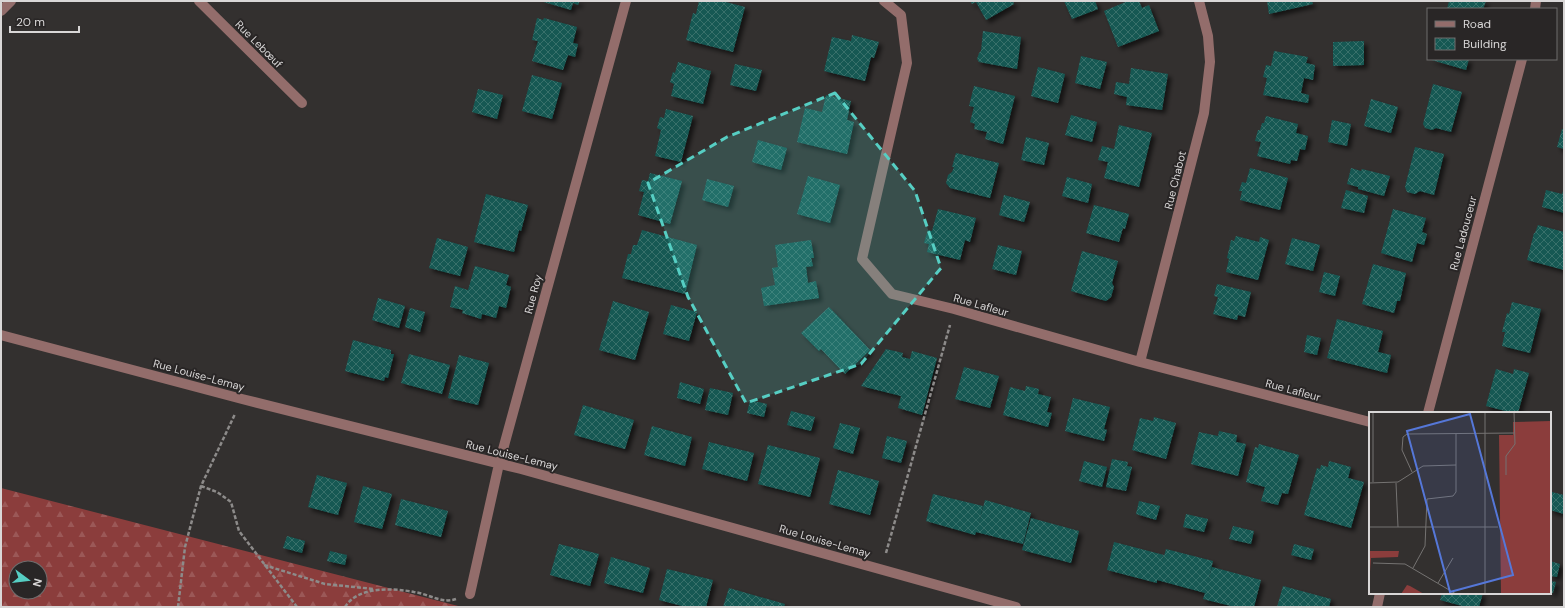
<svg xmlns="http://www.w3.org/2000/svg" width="1565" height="608" viewBox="0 0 1565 608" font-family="'DM Sans',sans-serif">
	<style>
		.forest { fill: url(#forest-firs); fill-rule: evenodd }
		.building { fill: url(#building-cross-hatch); filter: url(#shadow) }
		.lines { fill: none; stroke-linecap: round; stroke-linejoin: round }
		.path { stroke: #8d8b8a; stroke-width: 2.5; stroke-dasharray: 4 2; stroke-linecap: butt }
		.minor { stroke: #936d6b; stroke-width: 10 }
		.marked { fill: #56cec3; fill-opacity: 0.2; stroke: #56cec3; stroke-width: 3; stroke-dasharray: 8 5; stroke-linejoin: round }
		.labels { text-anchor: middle; stroke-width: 4; stroke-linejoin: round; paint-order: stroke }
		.street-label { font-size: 11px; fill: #d9d7d7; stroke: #292626 }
		.inset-road { fill: none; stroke: #757372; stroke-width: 1 }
		.view { fill: #5577d8; fill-opacity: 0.15; stroke: #5577d8; stroke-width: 2 }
		.inset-edge { fill: none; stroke: #d9d7d7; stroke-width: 2 }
	</style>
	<defs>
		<pattern id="forest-firs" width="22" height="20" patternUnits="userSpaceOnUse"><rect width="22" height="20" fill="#8b3d3c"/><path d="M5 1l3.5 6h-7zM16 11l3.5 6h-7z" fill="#9b5857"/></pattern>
		<pattern id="building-cross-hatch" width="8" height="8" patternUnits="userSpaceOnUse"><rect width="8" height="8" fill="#165853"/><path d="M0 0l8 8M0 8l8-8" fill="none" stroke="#376f6b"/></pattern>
		<filter id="shadow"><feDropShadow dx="3.5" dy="3.5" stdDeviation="2" flood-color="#0009"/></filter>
	</defs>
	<rect width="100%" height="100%" fill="#33302f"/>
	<path class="forest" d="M1 488 462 607H1ZM16 568H40V592H16Z"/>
	<path class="building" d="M540 1H580L578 5 573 3 571 10Z
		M699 1H722L745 7 733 52 686 40 693 13 696 14Z
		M970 1H1013L1014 4 986 20 976 2 972 4Z
		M1064 1H1095L1098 9 1072 19Z
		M1128 1H1139L1142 8 1149 5 1159 31 1118 47 1104 11Z
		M1267 1H1312L1313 4 1269 14Z
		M1449 1H1486L1483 9H1447Z
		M537 18 543 20 544 18 577 27 573 43 578 44 575 57 568 55 563 70 532 61 538 41 532 40Z
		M983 31 1021 37 1017 69 979 62 977 59 979 53 981 51Z
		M852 35 879 42 874 58 871 57 865 81 824 71 832 37 851 41Z
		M1364 41V65L1333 66V42Z
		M1274 51 1308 57 1306 63 1315 65 1313 80 1304 78 1301 93 1309 95 1308 103 1263 95 1267 78 1263 77 1266 65 1271 66Z
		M1081 56 1107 62 1100 89 1075 83Z
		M1428 59H1469L1466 70Z
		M678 62 711 71 703 104 671 96 674 84 670 82 673 72 675 73Z
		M735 64 762 70 756 91 730 85Z
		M1038 67 1065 74 1058 103 1031 96Z
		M1131 68 1168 74 1162 110 1126 105 1127 97 1114 94 1116 82 1129 84Z
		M532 75 562 83 552 119 522 111Z
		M1433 84 1462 92 1451 132 1436 128 1432 130 1425 128 1423 124Z
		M974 86 1015 96 1003 144 985 139 987 132 974 129 975 124 970 122 974 107 969 106Z
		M478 89 503 95 497 119 472 112Z
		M826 95 851 101 847 120 854 122 847 154 797 142 805 108 822 112Z
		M1371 99 1398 107 1391 133 1364 126Z
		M666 109 693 116 681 162 655 156 661 130 657 128 660 117 664 118Z
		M1071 115 1097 122 1092 142 1065 135Z
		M1266 116 1298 124 1296 133 1308 136 1305 150 1300 149 1297 161 1291 160 1290 164 1257 156 1261 142 1255 141 1258 130H1260L1262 123H1264Z
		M1332 120 1351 124 1347 146 1328 142Z
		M1119 125 1152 133 1139 187 1104 178 1108 162 1098 160 1102 146 1114 149Z
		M1562 129H1564V149L1557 147Z
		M1026 137 1049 143 1044 165 1021 160Z
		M758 140 787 148 781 170 752 162Z
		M1415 147 1444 154 1434 195 1420 191 1415 194 1407 192 1405 187Z
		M956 153 999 163 990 198 950 188 946 183 948 175 952 172 954 167H952Z
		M1250 168 1288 178 1280 210 1240 200 1242 191H1239L1242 182 1246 183Z
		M1351 168 1361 171 1362 169 1390 176 1384 196 1358 189V187L1347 184Z
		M650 173 682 181 670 224 638 215 644 192 639 191 642 180 648 181Z
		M808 176 840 185 830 223 797 214Z
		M1067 177 1092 184 1088 203 1062 196Z
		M707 179 734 186 728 207 702 200Z
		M1564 188V213L1542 207 1546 190 1562 194Z
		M1346 190 1368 196 1364 213 1341 208Z
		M486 194 528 205 521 231 519 230 514 252 474 242Z
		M1004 195 1030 202 1024 222 999 215Z
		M1094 205 1129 214 1125 229 1123 228 1119 242 1086 233Z
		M938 209 976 218 970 242 965 240 960 260 927 252 929 244 924 243 928 230 932 231Z
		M1393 209 1426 218 1422 232 1427 234 1424 245 1417 243 1412 262 1381 253Z
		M1538 225 1564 232V270L1527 260 1534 233H1535Z
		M642 230 697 245 685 294 622 278 628 254H631L633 245H637Z
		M1236 236 1259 242 1260 237 1269 240 1258 280 1226 272 1229 259 1227 258 1231 240 1234 241Z
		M437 238 468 247 460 276 429 268Z
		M1292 238 1320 245 1313 271 1285 264Z
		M811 240 814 258H811L813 266 806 267 808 283 816 281 819 298 764 306 761 288 775 285 772 268 778 267 775 245Z
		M998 245 1022 251 1016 275 992 269Z
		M1082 251 1118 261 1112 283 1114 287 1111 297 1106 301 1071 291Z
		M1373 264 1406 273 1400 301H1397L1394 313 1362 304Z
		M475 266 509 275 506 285 511 287 506 308 499 306 496 318 482 314 481 319 462 313 463 310 450 307 455 286 468 290Z
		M1324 272 1340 276 1335 296 1319 292Z
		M1217 284 1251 292 1245 317 1238 315 1237 320 1213 314 1218 297 1214 296Z
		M378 298 405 306 399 328 372 320Z
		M613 301 649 312 635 360 599 350Z
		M1512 302 1541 309 1530 353 1502 346 1505 332H1502L1507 313 1509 314Z
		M671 305 697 312 689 341 663 334Z
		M829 307 870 350 845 374 821 349 819 351 801 333Z
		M410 308 425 312 420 332 405 327Z
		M1337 319 1383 331 1378 352 1391 355 1387 373 1327 358Z
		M1307 335 1321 338 1317 355 1304 352Z
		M353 340 391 350V354H394L388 378 385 377 384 381 345 371Z
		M886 349 903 353 902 357 910 359 912 351 937 358 922 415 898 408 901 396 861 386Z
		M409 354 450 365 442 394 401 383Z
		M459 355 489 363 478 405 448 398Z
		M964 367 999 376 990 408 955 399Z
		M1496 369 1513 374 1514 369 1529 373 1518 413H1513L1486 406Z
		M680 382 704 389 700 404 677 398Z
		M1026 386 1039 389 1038 394 1051 397 1047 412 1052 413 1048 427 1003 415 1010 387 1025 391Z
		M710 388 733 393 728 415 705 410Z
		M1073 398 1110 407 1104 429 1107 430 1104 441 1065 431Z
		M750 400 767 404 764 417 747 413Z
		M583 405 634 420 625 449 574 435Z
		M791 411 815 417 811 431 787 425Z
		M1154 417 1176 423 1166 459 1132 450 1140 418 1153 421Z
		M840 423 860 428 853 454 833 448Z
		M652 426 692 437 685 466 644 455Z
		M1219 431 1237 435 1236 442 1246 444 1238 476 1191 464 1199 432 1218 436Z
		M887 436 907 441 901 463 882 458Z
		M709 442 754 453 747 481 702 469Z
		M1259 444 1299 455 1288 494 1282 493 1278 505 1261 501 1265 487 1246 482 1255 447 1258 448Z
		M768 445 820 458 810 497 758 484Z
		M1112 459 1128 462 1127 466 1132 467 1126 491 1106 487Z
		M1084 461 1107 467 1102 487 1079 481Z
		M1329 461 1351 467 1348 478 1364 482 1351 528 1304 515 1317 468 1320 469 1321 465 1328 467Z
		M838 470 879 481 870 515 829 504Z
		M317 475 347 483 338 515 308 507Z
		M363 486 392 494 382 529 354 522Z
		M1552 492 1564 495V514L1550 510V500Z
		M933 494 983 506 979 523 985 500 1031 513 1023 544 976 532 975 535 926 521Z
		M401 499 448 511 441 537 395 525Z
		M1139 501 1160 506 1156 520 1136 514Z
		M1186 514 1208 519 1204 532 1183 527Z
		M1031 518 1079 531 1071 563 1022 550Z
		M1233 526 1254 531 1251 544 1229 539Z
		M287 536 305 541 302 553 283 548Z
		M1114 542 1164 555 1162 563 1166 549 1213 561 1208 582 1212 567 1261 580 1254 607H1235L1203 599 1205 593 1157 580V583L1107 570Z
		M559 544 599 554 590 586 550 575Z
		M1294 544 1314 549 1311 560 1291 555Z
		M330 551 347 555 345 565 327 561Z
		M611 557 650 568 643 593 604 583Z
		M1550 561 1560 564 1557 577 1550 576Z
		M667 569 713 580 706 607H686L659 600Z
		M1550 581 1556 582 1553 593H1550Z
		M1283 586 1331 599 1329 607H1277Z
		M729 588 785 604 784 607H723Z
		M1442 593H1483L1479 607H1466L1440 600Z"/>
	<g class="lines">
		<path class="path" d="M201 486 217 492 231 502 239 531 297 607
			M886 553 950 325
			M264 565 325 584 374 589
			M178 607 185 547 201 486 235 414
			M345 607C358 586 393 588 414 592 429 594 442 604 456 599"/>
		<path class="minor" d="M199 1 302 103
			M884 1 901 15 907 63 862 259 892 294 954 309 1140 362 1370 422
			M1535 9 1536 1
			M1 11 11 1
			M1 335 242 399 521 469 1016 607
			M1140 362 1204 113 1210 62 1208 36 1199 1
			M1428 413 1522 59
			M470 594 499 464 626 1
			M1377 607 1380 593"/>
	</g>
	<path class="marked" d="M835 93 915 191 941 268 861 364 746 403 688 297 648 183 727 137Z"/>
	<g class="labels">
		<g class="street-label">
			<text transform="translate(259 44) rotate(45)" y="4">Rue Lebœuf</text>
			<text transform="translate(1175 180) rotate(-76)" y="4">Rue Chabot</text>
			<text transform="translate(1463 233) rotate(-75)" y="4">Rue Ladouceur</text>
			<text transform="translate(533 294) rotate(-75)" y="4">Rue Roy</text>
			<text transform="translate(981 305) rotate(16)" y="4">Rue Lafleur</text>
			<text transform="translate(199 375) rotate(15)" y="4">Rue Louise-Lemay</text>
			<text transform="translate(1293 390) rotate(15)" y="4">Rue Lafleur</text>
			<text transform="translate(512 455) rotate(14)" y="4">Rue Louise-Lemay</text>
			<text transform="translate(825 541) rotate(16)" y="4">Rue Louise-Lemay</text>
		</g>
	</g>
	<g transform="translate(1369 412)">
		<rect width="182" height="182" fill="#33302f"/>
		<path d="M182 9V182H132L130 23H144V10ZM0 139H30L29 145 2 146 0 173ZM38 173 41 174 55 182H32Z" fill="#8b3d3c"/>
		<path class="inset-road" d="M43 60 33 38 34 25 38 22 145 21M137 63V44L146 32 145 0M4 70V0M0 71 29 70 54 54 87 53M27 71 29 115M0 115H129M4 151 36 152 87 182M44 156 56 134 58 87 84 84 87 80V22M69 171 84 146M116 182V0"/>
		<path class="view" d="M101 2 144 163 81 180 38 19Z"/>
		<rect width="182" height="182" class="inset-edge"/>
	</g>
	<rect width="1565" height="608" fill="none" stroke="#d9d7d7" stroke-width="4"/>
	<rect x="1427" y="8" width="130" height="52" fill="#292626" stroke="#6f6d6d"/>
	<rect x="1435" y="21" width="20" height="6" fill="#936d6b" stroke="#6f6d6d"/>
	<text x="1463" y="28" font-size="12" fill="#d9d7d7">Road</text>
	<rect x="1435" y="38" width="20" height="12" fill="url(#building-cross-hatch)" stroke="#6f6d6d"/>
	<text x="1463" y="48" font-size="12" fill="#d9d7d7">Building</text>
	<g transform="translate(28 580) rotate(105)"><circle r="19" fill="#292626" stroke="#6f6d6d"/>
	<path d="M0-3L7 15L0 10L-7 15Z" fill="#56cec3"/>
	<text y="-6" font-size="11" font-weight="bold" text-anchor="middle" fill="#d9d7d7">N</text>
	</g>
	<path d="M10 26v6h69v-6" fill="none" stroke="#d9d7d7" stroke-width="2"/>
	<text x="16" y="26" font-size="12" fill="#d9d7d7" stroke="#292626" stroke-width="3" paint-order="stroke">20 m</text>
</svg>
